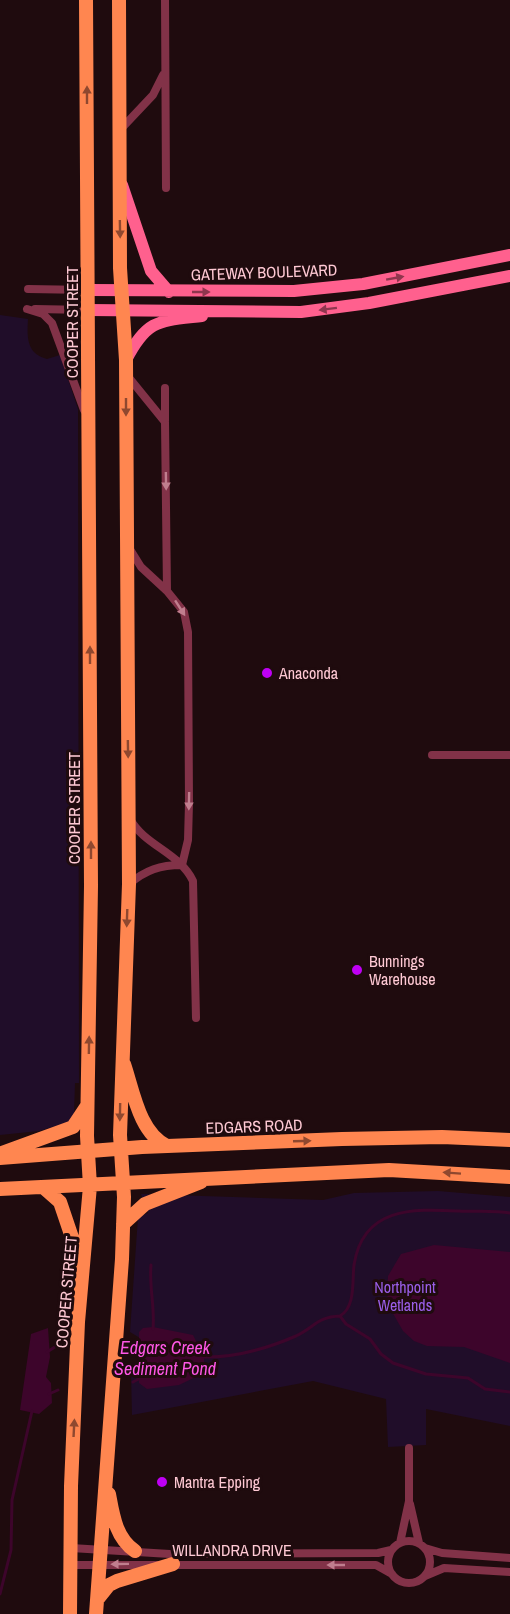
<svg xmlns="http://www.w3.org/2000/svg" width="510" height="1614" viewBox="0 0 510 1614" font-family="'Archivo Narrow',sans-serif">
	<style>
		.green { fill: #200d29 }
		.water { fill: #3d052b }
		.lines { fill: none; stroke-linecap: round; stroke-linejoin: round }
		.stream { stroke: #3d052b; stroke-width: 3 }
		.street { stroke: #823248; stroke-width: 8 }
		.secondary { stroke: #ff608e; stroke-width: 12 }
		.primary { stroke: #ff8650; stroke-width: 14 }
		.oneway { fill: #8f482f }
		.oneway2 { fill: #8f364e }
		.oneway3 { fill: #c07e8e }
		.poi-dot { fill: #bf00f4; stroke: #1f0b0e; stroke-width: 2 }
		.labels { text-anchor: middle; stroke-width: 6; stroke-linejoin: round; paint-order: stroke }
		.street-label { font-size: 16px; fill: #ffc9d4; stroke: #1f0b0e }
		.poi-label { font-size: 16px; fill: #ffc9d4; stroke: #1f0b0e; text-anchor: start }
		.park-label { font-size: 16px; fill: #9b5fe9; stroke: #1f0b0e }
		.water-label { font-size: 18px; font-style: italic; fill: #ff57e6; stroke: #1f0b0e }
	</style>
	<rect width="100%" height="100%" fill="#1f0b0e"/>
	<path class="green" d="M0 315 28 319C27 336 26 354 47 359L60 355 78 409 79 1083H75L74 1114 70 1122 39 1131 0 1135Z
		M438 1191 510 1197V1426L426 1409V1445L388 1447 386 1399 313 1381 132 1415 131 1374H138L165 1353 130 1332 138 1217 148 1213 141 1194 323 1200 354 1193Z"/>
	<path class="water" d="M434 1245 510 1252V1363L464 1347 427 1346 414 1341 403 1331 391 1310 387 1295 388 1276 401 1254Z
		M153 1327 193 1335 204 1357V1373L179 1385 147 1389 139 1383V1332L143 1328Z
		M48 1328 50 1357 46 1377 51 1383 52 1403 39 1414 20 1410 31 1334Z"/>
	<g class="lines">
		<path class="stream" d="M151 1265C149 1287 155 1307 153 1329
			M340 1316C356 1307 352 1280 354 1265 363 1206 414 1209 459 1211 476 1212 493 1210 510 1213
			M47 1352 58 1345
			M202 1357C234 1358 266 1349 296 1336 315 1327 317 1317 340 1316L346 1324 370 1339 381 1354 393 1363 426 1374 468 1378 485 1389 510 1392
			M133 1382 142 1377
			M49 1394 58 1390
			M0 1594 11 1550 12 1500 32 1411"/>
		<path class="street" d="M165 0 166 188
			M119 131 153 95 163 75
			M28 289 88 290
			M27 309 43 314 52 323 84 410
			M35 309 88 310
			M126 374 165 422 167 591 184 612 188 632 189 803 188 840 182 865
			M165 421V388
			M128 546 141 567 167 591
			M432 755H510
			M130 819C145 846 179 852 193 881L196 1018
			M129 884C146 870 160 865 182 865
			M410 1504 419 1543
			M388 1562a21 21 0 1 1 42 0a21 21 0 1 1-42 0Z
			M400 1543 409 1501V1448
			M71 1548 170 1554 378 1553 391 1550
			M425 1548 442 1553 510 1558
			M70 1565H376L392 1574
			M425 1576 444 1568 510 1572"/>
		<path class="secondary" d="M122 185 151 271 169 292
			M88 290 294 291 363 284 510 255
			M88 310 301 312 369 303 510 276
			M126 360C147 319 159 321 202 316"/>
		<path class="primary" d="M124 1064C133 1090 139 1133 167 1146
			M2 1153 73 1127 87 1106
			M0 1158 142 1147 342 1139 442 1137 510 1140
			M43 1187 60 1202 82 1267
			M0 1189 389 1170 510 1177
			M123 1224 145 1204 201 1182
			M109 1494C113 1516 116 1538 135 1551
			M97 1600 109 1585 117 1581 173 1564
			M70 1614 71 1486 78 1322 90 1186 87 1136 91 886 86 0
			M96 1614 122 1259 124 1197 120 1135 129 884 126 360 120 268 119 0"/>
	</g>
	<defs><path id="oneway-solid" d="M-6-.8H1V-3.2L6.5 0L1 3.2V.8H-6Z" transform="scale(1.5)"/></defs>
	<g class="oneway">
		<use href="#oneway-solid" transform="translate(87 95) rotate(-90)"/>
		<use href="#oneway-solid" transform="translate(120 229) rotate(89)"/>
		<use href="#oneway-solid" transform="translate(126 407) rotate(90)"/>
		<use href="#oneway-solid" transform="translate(90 655) rotate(-90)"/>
		<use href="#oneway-solid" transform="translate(128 749) rotate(89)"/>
		<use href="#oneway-solid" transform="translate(91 850) rotate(-90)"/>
		<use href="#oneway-solid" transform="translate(127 918) rotate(92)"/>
		<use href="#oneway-solid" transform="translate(89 1045) rotate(-89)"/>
		<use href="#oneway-solid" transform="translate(120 1112) rotate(91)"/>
		<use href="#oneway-solid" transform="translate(302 1141) rotate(-2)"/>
		<use href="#oneway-solid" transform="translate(452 1173) rotate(-176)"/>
		<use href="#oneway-solid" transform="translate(74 1428) rotate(-87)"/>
	</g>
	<g class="oneway2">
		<use href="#oneway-solid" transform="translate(395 278) rotate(-10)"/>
		<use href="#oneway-solid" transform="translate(201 292)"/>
		<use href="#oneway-solid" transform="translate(328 309) rotate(173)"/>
	</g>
	<g class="oneway3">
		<use href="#oneway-solid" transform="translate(166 481) rotate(89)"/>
		<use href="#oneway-solid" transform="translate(180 608) rotate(57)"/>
		<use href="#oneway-solid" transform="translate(189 801) rotate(91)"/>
		<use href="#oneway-solid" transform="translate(120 1564) rotate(179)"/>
		<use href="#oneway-solid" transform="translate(336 1565) rotate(180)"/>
	</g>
	<g class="poi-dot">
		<circle cx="267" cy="673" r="6"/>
		<circle cx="357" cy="970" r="6"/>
		<circle cx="162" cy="1482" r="6"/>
	</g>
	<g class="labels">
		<g class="street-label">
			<text transform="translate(264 272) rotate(-2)" y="6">GATEWAY BOULEVARD</text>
			<text transform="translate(72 322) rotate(-90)" y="6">COOPER STREET</text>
			<text transform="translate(74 808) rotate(-90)" y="6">COOPER STREET</text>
			<text transform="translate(254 1126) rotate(-2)" y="6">EDGARS ROAD</text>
			<text transform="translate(66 1292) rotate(-85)" y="6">COOPER STREET</text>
			<text x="232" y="1556">WILLANDRA DRIVE</text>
		</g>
		<g class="poi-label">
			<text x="279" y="679">Anaconda</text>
			<text x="369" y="967">Bunnings<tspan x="369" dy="18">Warehouse</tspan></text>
			<text x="174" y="1488">Mantra Epping</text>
		</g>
		<g class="park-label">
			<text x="405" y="1293">Northpoint<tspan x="405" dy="18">Wetlands</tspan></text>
		</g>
		<g class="water-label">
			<text x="165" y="1354">Edgars Creek<tspan x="165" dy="21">Sediment Pond</tspan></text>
		</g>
	</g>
</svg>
